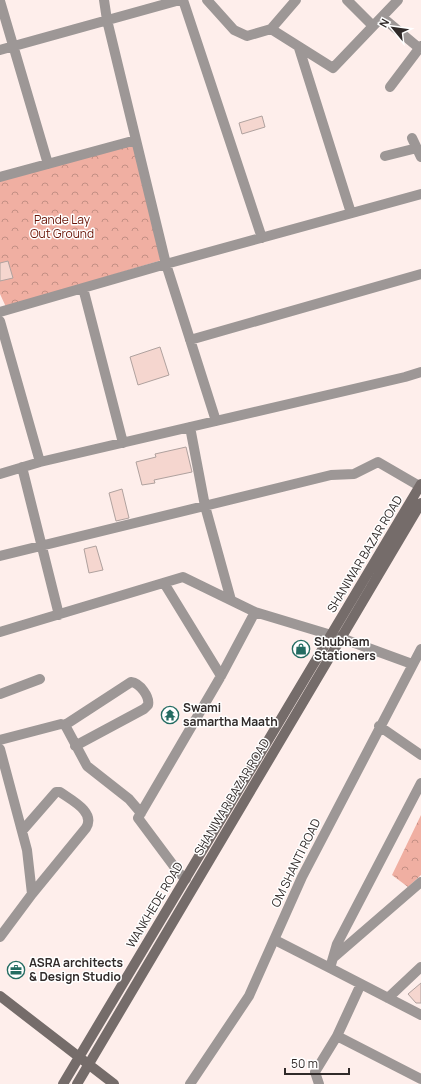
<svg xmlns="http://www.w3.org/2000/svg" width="421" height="1084" viewBox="0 0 421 1084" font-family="Manrope,sans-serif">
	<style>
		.park { fill: url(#park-crowns) }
		.building { fill: #f5d6cf; stroke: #afa19e }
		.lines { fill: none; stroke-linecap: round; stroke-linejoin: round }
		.street { stroke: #9d9796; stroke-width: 10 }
		.secondary { stroke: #756c6a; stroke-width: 10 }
		.labels { text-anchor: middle; stroke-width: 3; stroke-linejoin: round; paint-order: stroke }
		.park-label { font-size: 12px; fill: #691406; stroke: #fff }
		.street-label { font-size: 12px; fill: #302a29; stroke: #fff }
		.poi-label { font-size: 12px; font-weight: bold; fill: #302a29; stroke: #fff; text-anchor: start }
	</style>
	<defs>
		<pattern id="park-crowns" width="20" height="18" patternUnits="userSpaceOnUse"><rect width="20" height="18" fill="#f0afa2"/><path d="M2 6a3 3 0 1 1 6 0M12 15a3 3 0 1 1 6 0" fill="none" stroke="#c38f84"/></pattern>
	</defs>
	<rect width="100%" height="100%" fill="#feeeeb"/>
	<path class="park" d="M134 144 162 260 6 307 0 294V180Z
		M421 815V875L408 887 392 875Z"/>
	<path class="building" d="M262 116 265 127 242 134 239 123Z
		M8 261 13 278 0 281V263Z
		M160 347 169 375 138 385 130 357Z
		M186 447 192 472 154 480 155 483 142 485 136 462 156 457 155 454Z
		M122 489 129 518 116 521 109 493Z
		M96 546 103 570 89 573 84 549Z
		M421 983V1003H416L408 994Z"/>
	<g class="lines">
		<path class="street" d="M104 0 107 20 166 264 216 421
			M183 0 262 238
			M207 0 234 30 247 36 271 29 296 0
			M347 0 373 26
			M0 1 48 164
			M382 17 419 48
			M271 29 333 68 398 0
			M299 48 351 213
			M0 50 180 0
			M390 87 421 46
			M412 138 421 157
			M385 156 417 148
			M0 177 136 140
			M83 288 123 443
			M0 312 166 264 421 194
			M0 321 40 462
			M190 340 421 274
			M190 427 205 506 231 600
			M22 467 59 615
			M0 474 40 462 405 377 421 372
			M0 556 331 475 354 474 378 462 421 487
			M164 583 221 676
			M0 632 183 577 255 612 341 638 412 664
			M0 694 40 679
			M65 725 131 682C140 683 150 697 148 705L144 709 75 746
			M379 726 421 755
			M0 740 61 724 65 725 87 766 129 799 141 813
			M0 749 27 850 32 894 0 937
			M22 831 56 792H60C71 800 96 812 86 828L32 894
			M186 879 179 873 138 818 221 676 255 612
			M275 940 330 968 337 944 421 783
			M333 958 421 882
			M330 968 421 1015
			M361 984 337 1036 421 1079
			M388 998 421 967
			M190 1084 249 996 302 877 421 649
			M319 1084 315 1072 337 1036"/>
		<path class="secondary" d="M0 996 114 1084
			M63 1084 421 484
			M77 1084 421 503"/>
	</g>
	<defs>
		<symbol id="shop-ring" viewBox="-11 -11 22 22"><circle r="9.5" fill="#fff" stroke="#246c62" stroke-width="1.5"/><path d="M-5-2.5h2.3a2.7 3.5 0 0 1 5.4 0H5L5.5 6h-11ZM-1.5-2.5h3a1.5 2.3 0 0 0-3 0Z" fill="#246c62"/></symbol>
		<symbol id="temple-ring" viewBox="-11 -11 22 22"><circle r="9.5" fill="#fff" stroke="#246c62" stroke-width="1.5"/><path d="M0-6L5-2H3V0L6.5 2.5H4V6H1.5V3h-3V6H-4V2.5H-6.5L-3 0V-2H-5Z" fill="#246c62"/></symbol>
		<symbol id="office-ring" viewBox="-11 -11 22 22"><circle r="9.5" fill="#fff" stroke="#246c62" stroke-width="1.5"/><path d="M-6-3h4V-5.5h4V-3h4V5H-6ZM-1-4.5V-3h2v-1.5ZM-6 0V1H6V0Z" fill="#246c62"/></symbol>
	</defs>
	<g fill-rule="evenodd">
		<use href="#shop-ring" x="291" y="639" width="20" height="20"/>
		<use href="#temple-ring" x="160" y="705" width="20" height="20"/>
		<use href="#office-ring" x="6" y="960" width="20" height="20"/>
	</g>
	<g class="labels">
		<g class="park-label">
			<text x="62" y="224">Pande Lay<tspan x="62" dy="14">Out Ground</tspan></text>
		</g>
		<g class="street-label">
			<text transform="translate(365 554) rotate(-59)" y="4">SHANIWAR BAZAR ROAD</text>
			<text transform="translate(232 797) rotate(-59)" y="4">SHANIWAR BAZAR ROAD</text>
			<text transform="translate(296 863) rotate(-64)" y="4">OM SHANTI ROAD</text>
			<text transform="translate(155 905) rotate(-59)" y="4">WANKHEDE ROAD</text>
		</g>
		<g class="poi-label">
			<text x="314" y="646">Shubham<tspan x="314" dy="14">Stationers</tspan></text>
			<text x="183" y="712">Swami<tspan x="183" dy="14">samartha Maath</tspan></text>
			<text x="29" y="967">ASRA architects<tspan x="29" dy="14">&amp; Design Studio</tspan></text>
		</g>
	</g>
	<g transform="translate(393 28) rotate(299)" stroke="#ffffff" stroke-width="3" paint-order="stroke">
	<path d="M0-3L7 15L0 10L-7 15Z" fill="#302a29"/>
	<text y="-6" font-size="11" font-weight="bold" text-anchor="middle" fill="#302a29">N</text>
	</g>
	<path d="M285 1068v6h64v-6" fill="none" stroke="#302a29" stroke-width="2"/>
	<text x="291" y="1068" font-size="12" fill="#302a29" stroke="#ffffff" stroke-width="3" paint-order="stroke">50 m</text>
</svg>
